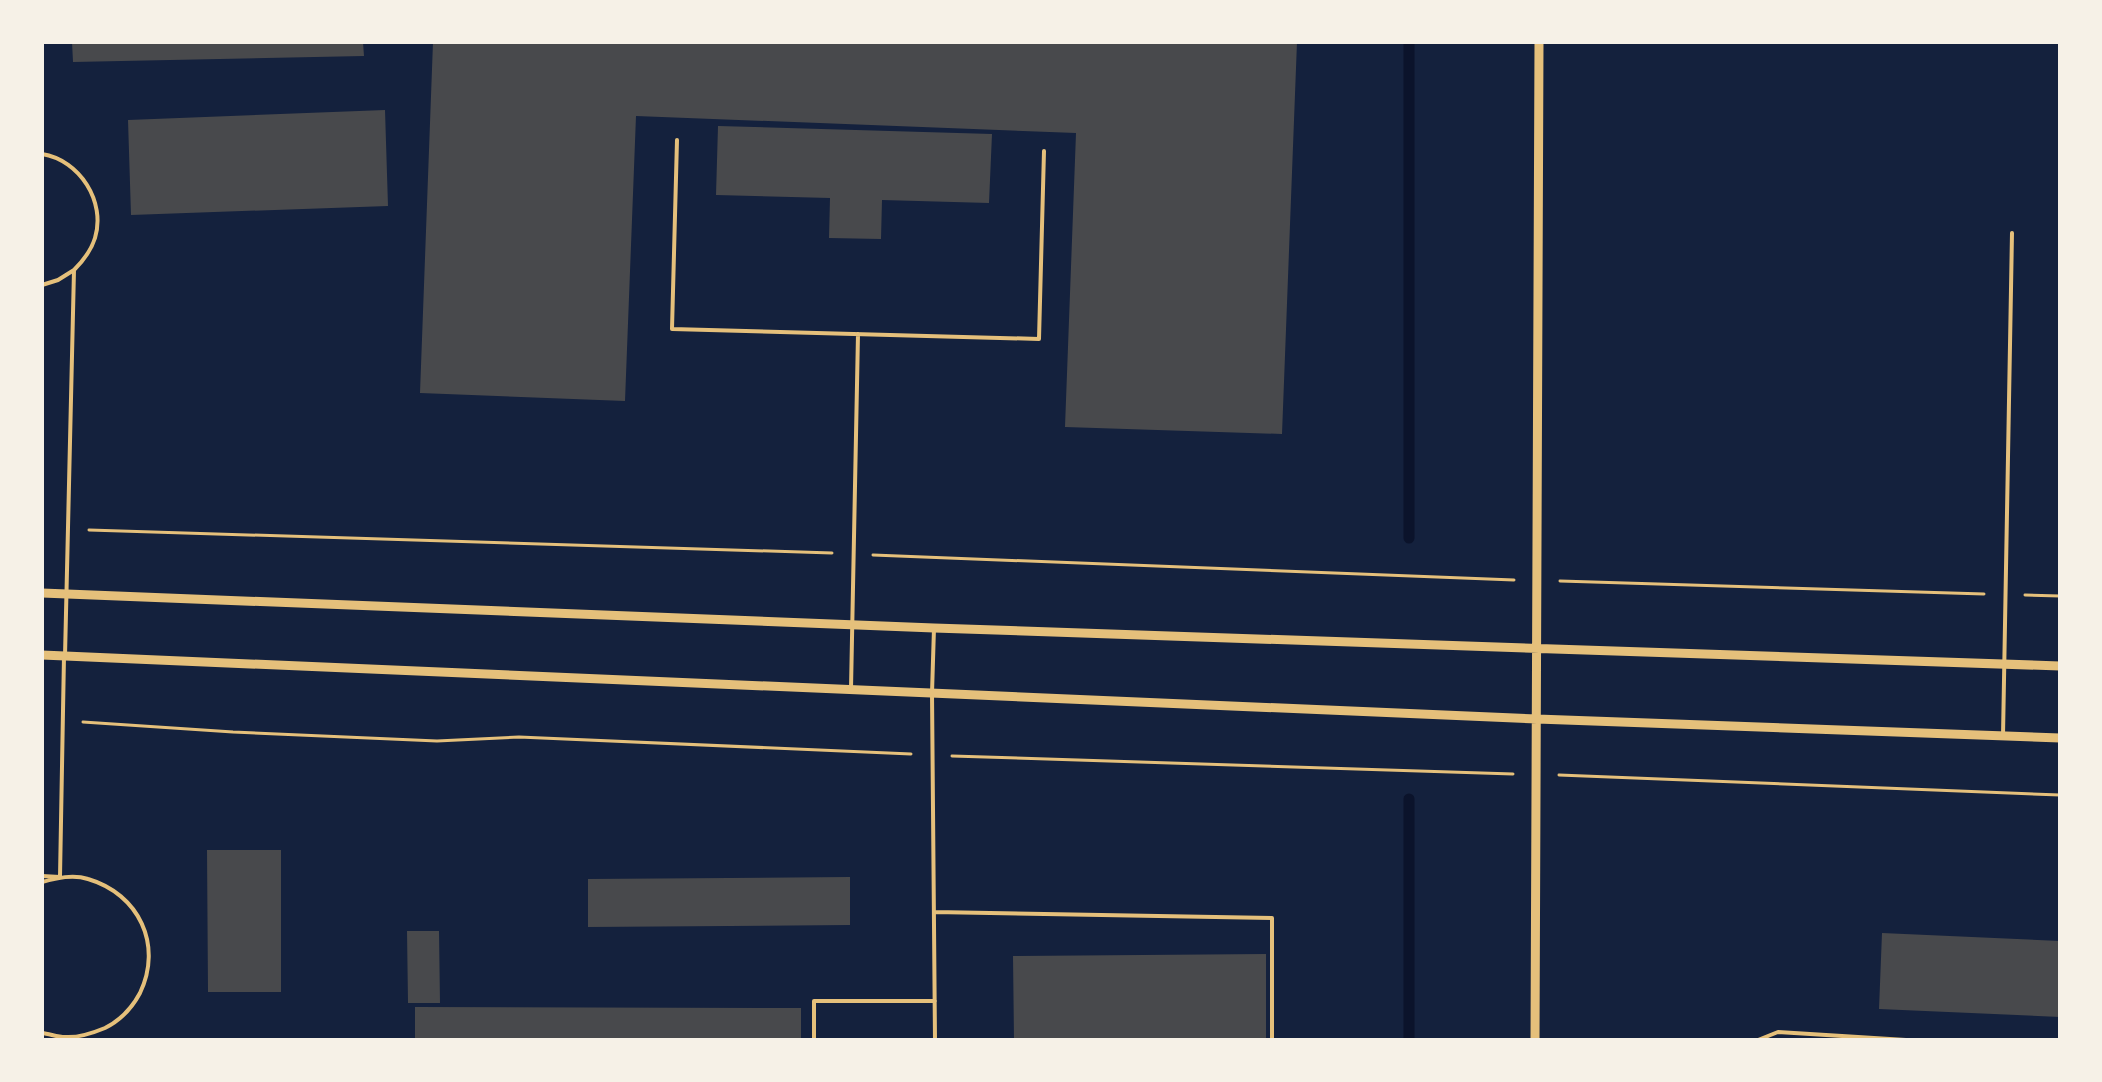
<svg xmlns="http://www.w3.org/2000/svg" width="2102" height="1082" viewBox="0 0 2102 1082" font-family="'Golos Text',sans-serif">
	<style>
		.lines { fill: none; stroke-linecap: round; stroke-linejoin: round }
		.stream { stroke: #0b132b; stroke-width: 11 }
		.building { fill: #48494c }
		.path { stroke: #e5c07b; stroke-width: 3 }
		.service { stroke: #e5c07b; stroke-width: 4 }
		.tertiary { stroke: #e5c07b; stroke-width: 9 }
	</style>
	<rect width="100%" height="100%" fill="#14213d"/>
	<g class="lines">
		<path class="stream" d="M1409 42V538
			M1409 799V1040"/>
	</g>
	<path class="building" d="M72 42H363L364 56 73 62Z
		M433 42H1297L1282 434 1065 427 1076 133 636 116 625 401 420 393Z
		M385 110 388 206 131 215 128 120Z
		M718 126 992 134 989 203 882 200 881 239 829 238 830 198 716 195Z
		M207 850H281V992H208Z
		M850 877V925L588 927V879Z
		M407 931H439L440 1003H408Z
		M1882 933 2060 941V1017L1879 1009Z
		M1266 954V1040H1014L1013 956Z
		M415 1007 801 1008V1040H415Z"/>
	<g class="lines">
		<path class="path" d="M89 530 832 553
			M873 555 1514 580
			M1560 581 1984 594
			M2025 595 2060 596
			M83 722 233 732 437 741 519 737 911 754
			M952 756 1513 774
			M1559 775 2060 795"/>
		<path class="service" d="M677 140 672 329 1039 339 1044 151
			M42 154C80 160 106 202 95 238 91 251 83 261 74 270L65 656
			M42 285 58 280 74 270
			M934 628 932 693 935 1040
			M851 689 858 334
			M2003 736 2012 233
			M42 876 60 877 64 656
			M42 882C57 878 73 874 88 879 139 894 163 945 140 993 132 1008 121 1020 105 1028 93 1033 79 1038 65 1037 58 1037 50 1034 42 1033
			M934 912 1272 918V1040
			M814 1040V1001H935
			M1758 1040 1778 1032 1906 1040"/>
		<path class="tertiary" d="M42 593 934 628 2060 666
			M42 655 1537 719 2060 738
			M1535 1040 1539 42"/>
	</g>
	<rect width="2102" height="1082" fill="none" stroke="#f6f1e7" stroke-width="88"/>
</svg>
